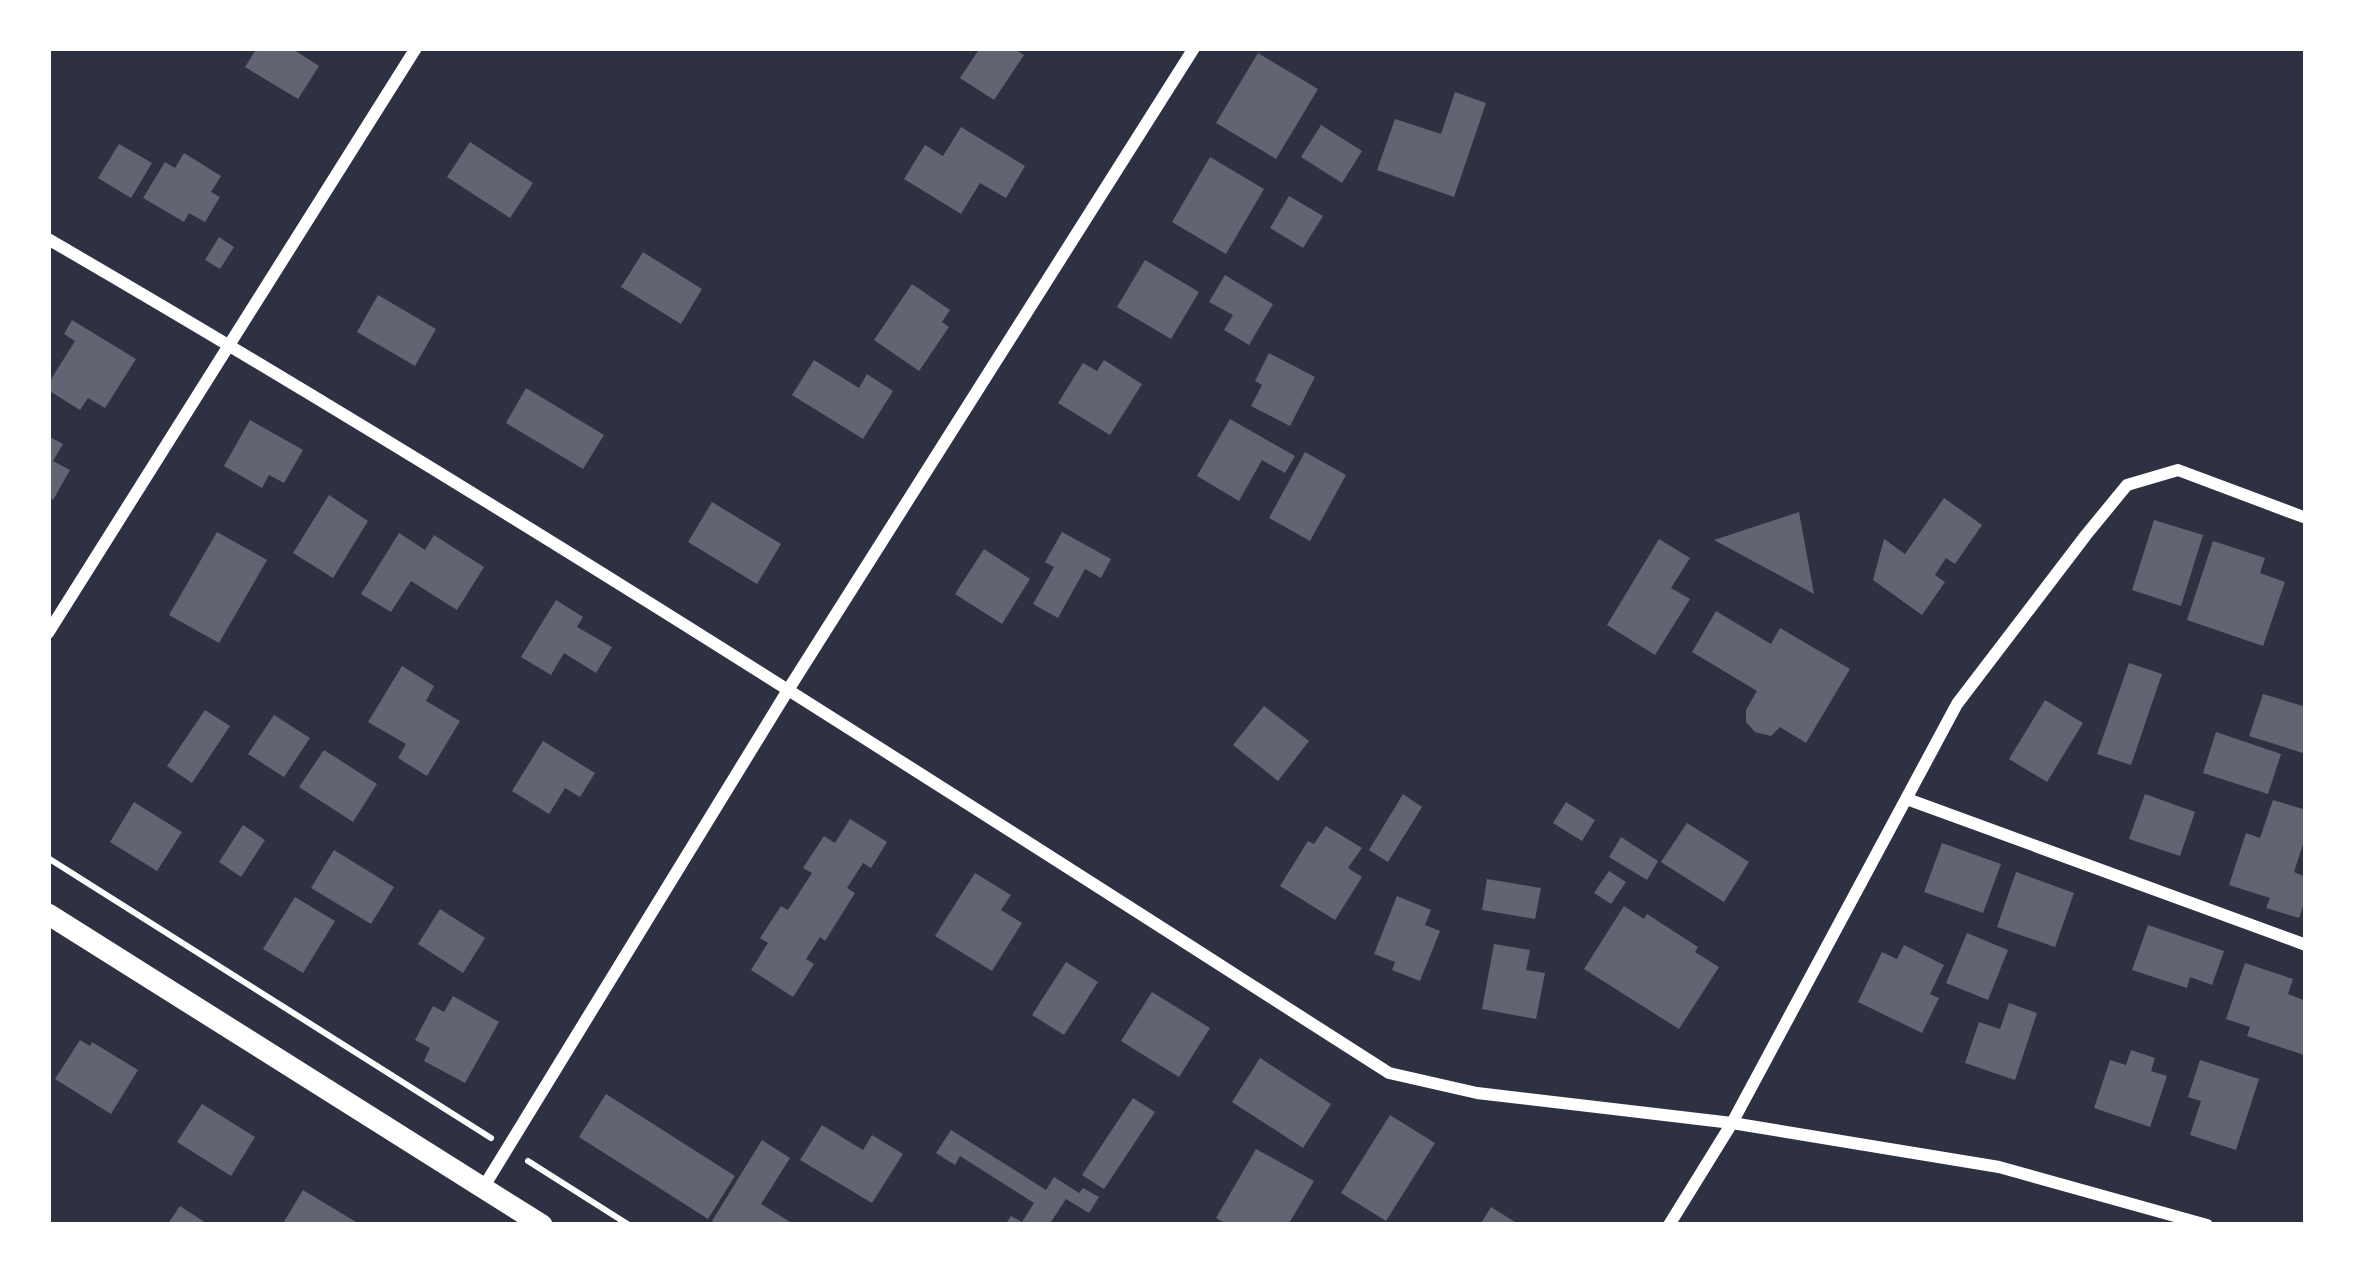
<svg xmlns="http://www.w3.org/2000/svg" width="2354" height="1273" viewBox="0 0 2354 1273" font-family="'Fira Sans Condensed',sans-serif">
	<style>
		.building { fill: #626471 }
		.lines { fill: none; stroke-linecap: round; stroke-linejoin: round }
		.path { stroke: #fff; stroke-width: 6 }
		.minor { stroke: #fff; stroke-width: 12 }
		.tertiary { stroke: #fff; stroke-width: 21 }
	</style>
	<rect width="100%" height="100%" fill="#2d3142"/>
	<path class="building" d="M257 48H291L319 66 298 99 245 67Z
		M980 48H1013L1024 55 994 100 960 78Z
		M1258 53 1318 89 1276 159 1216 123Z
		M1455 92 1486 103 1454 197 1377 170 1395 119 1441 134Z
		M1321 125 1362 151 1342 183 1301 157Z
		M961 127 1025 166 1006 198 980 183 961 214 904 179 925 145 943 156Z
		M470 142 533 183 510 218 447 177Z
		M119 144 152 163 131 198 98 178Z
		M184 153 221 176 211 192 220 197 205 222 189 213 184 222 143 198 165 162 175 168Z
		M1210 157 1264 189 1226 254 1172 222Z
		M1289 196 1323 216 1303 248 1270 228Z
		M219 237 234 247 220 269 205 260Z
		M643 252 702 289 681 324 621 287Z
		M1145 260 1199 292 1171 339 1117 307Z
		M1225 275 1273 304 1249 345 1224 330 1233 315 1209 302Z
		M912 284 950 310 942 322 949 327 919 371 874 340Z
		M378 295 436 329 415 366 357 332Z
		M72 320 136 359 105 408 88 398 80 410 48 390V384L75 341 64 334Z
		M1269 353 1315 377 1290 426 1251 406 1262 385 1255 381Z
		M814 360 859 388 867 374 893 391 863 439 792 395Z
		M1104 360 1142 384 1110 435 1058 403 1083 363 1097 371Z
		M526 388 604 435 583 469 506 423Z
		M1230 419 1295 456 1285 473 1262 460 1239 501 1197 476Z
		M250 420 303 450 284 483 269 475 262 488 224 466Z
		M48 436 63 444 53 461 70 470 53 500 48 497Z
		M1305 452 1346 475 1310 541 1269 518Z
		M329 495 368 521 333 578 293 553Z
		M1944 498 1982 525 1955 564 1946 558 1935 575 1945 582 1922 615 1873 580 1884 539 1905 554Z
		M712 502 781 544 757 584 688 542Z
		M1799 512 1814 594 1714 540Z
		M2154 520 2203 535 2181 606 2132 590Z
		M217 532 267 560 219 643 169 615Z
		M1062 532 1111 559 1101 578 1085 569 1058 618 1033 604 1054 567 1045 562Z
		M399 533 425 550 434 535 484 567 457 610 411 581 391 612 361 594Z
		M1659 539 1690 558 1671 588 1690 599 1655 655 1607 625Z
		M2213 541 2265 558 2260 573 2285 582 2263 646 2187 620Z
		M984 549 1030 579 1002 624 955 594Z
		M556 600 583 617 577 627 612 647 596 673 564 653 551 675 521 657Z
		M1716 611 1771 644 1780 628 1850 669 1806 743 1780 727 1771 736 1755 732 1746 722V710L1757 691 1692 652Z
		M2129 663 2162 674 2131 765 2097 754Z
		M402 666 434 686 426 701 460 721 427 776 398 758 406 744 368 722Z
		M2263 694 2306 707V754L2249 736Z
		M2045 700 2083 723 2047 782 2009 759Z
		M1264 706 1309 741 1278 781 1233 745Z
		M205 710 230 726 192 783 167 766Z
		M274 715 310 738 284 777 248 754Z
		M2216 732 2281 754 2268 794 2203 773Z
		M543 741 595 773 580 797 565 788 549 814 512 791Z
		M324 750 377 784 353 822 299 787Z
		M1403 794 1422 807 1388 862 1369 850Z
		M2145 794 2195 812 2180 856 2129 839Z
		M2273 800 2306 810V835L2294 872 2306 877V898L2299 918 2266 908 2270 898 2229 885 2246 833 2260 838Z
		M134 802 182 832 157 871 110 842Z
		M1566 802 1595 820 1582 841 1553 823Z
		M850 819 887 842 871 868 863 863 847 888 855 893 825 941 820 937 806 959 814 964 793 997 751 970 768 943 760 938 781 906 788 910 812 873 803 868 824 836 835 843Z
		M1687 823 1749 862 1724 902 1661 862Z
		M243 825 265 840 241 877 219 862Z
		M1326 826 1362 848 1348 868 1362 877 1335 920 1280 886 1308 841 1314 844Z
		M1621 837 1658 861 1647 880 1609 857Z
		M1942 843 2001 864 1983 913 1924 892Z
		M334 850 394 887 371 924 311 888Z
		M1609 871 1626 882 1611 904 1594 893Z
		M2016 872 2074 893 2055 947 1997 927Z
		M975 873 1011 895 1001 910 1022 923 992 971 935 936Z
		M1487 879 1541 888 1535 919 1482 910Z
		M1397 896 1431 910 1425 925 1440 931 1420 981 1392 970 1395 962 1374 954Z
		M295 897 335 921 303 973 263 949Z
		M1624 906 1644 919 1647 914 1698 947 1695 952 1719 967 1679 1029 1584 969Z
		M440 909 485 938 463 973 418 944Z
		M2148 925 2224 951 2212 985 2190 977 2187 988 2132 970Z
		M1967 933 2008 950 1988 1000 1946 983Z
		M1494 944 1530 950 1526 970 1545 973 1536 1019 1482 1009Z
		M1904 945 1944 965 1930 994 1939 998 1922 1033 1858 1002 1882 952 1897 959Z
		M1066 962 1098 982 1064 1035 1032 1015Z
		M2245 963 2293 979 2288 994 2306 1001 2304 1055 2247 1036 2250 1027 2226 1019Z
		M1152 992 1210 1028 1179 1077 1121 1041Z
		M453 996 499 1022 465 1083 424 1061 430 1048 415 1040 433 1006 444 1012Z
		M2009 1003 2037 1013 2015 1080 1965 1063 1979 1022 2000 1029Z
		M80 1040 90 1046 92 1042 138 1070 111 1114 55 1079Z
		M2131 1050 2155 1058 2151 1071 2167 1076 2150 1127 2094 1108 2110 1060 2126 1065Z
		M1260 1058 1331 1104 1303 1148 1232 1102Z
		M2200 1060 2259 1079 2236 1150 2190 1135 2201 1101 2188 1097Z
		M606 1094 735 1176 708 1219 579 1137Z
		M1133 1098 1155 1112 1104 1189 1082 1175Z
		M202 1104 255 1137 231 1176 177 1142Z
		M1390 1115 1435 1143 1386 1221 1341 1193Z
		M822 1125 863 1150 872 1135 903 1154 872 1203 800 1160Z
		M951 1130 1046 1190 1054 1177 1079 1193 1083 1188 1099 1197 1089 1213 1066 1199 1049 1225H1005L1011 1216 1022 1222 1034 1203 960 1156 955 1165 936 1153Z
		M762 1140 790 1158 761 1204 795 1225H718L712 1221Z
		M1256 1149 1314 1181 1288 1225H1228L1216 1218Z
		M303 1190 361 1225H282Z
		M180 1206 209 1225H167Z
		M1491 1207 1520 1225H1480Z"/>
	<g class="lines">
		<path class="path" d="M48 858 491 1138
			M528 1161 629 1225"/>
		<path class="minor" d="M48 239C503 503 946 790 1389 1073L1477 1093 1732 1123 1999 1167 2207 1225
			M48 633 416 48
			M1907 799 2306 945
			M483 1188 788 690 1194 48
			M1669 1225 1732 1123 1957 704 2086 535 2127 485 2178 470 2306 518"/>
		<path class="tertiary" d="M48 914 542 1225"/>
	</g>
	<rect width="2354" height="1273" fill="none" stroke="#ffffff" stroke-width="102"/>
</svg>
